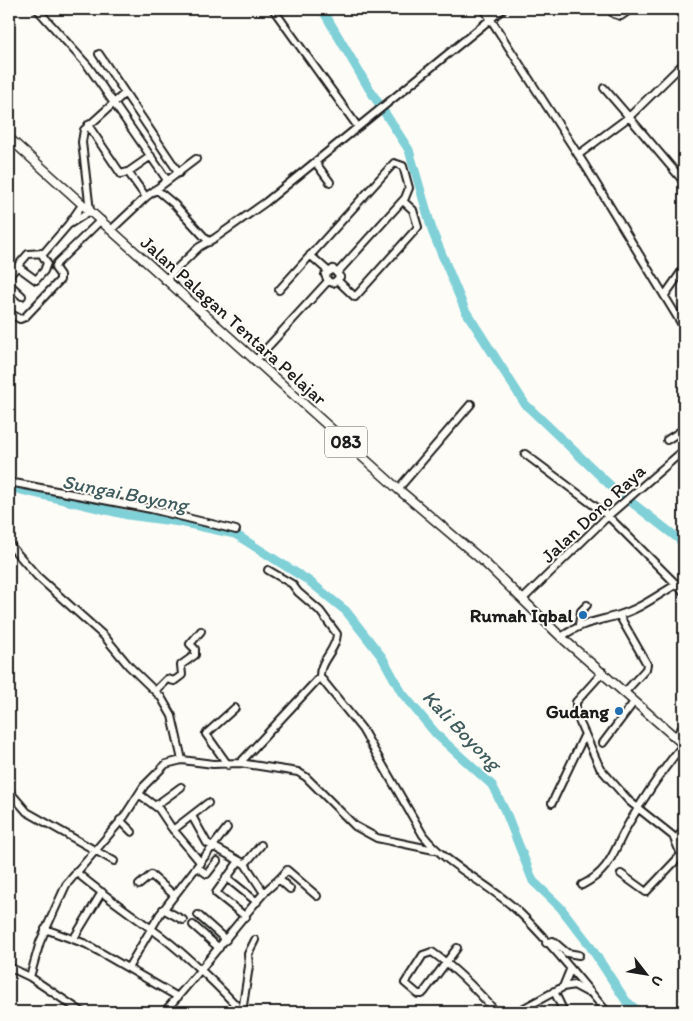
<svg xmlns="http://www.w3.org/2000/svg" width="693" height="1021" viewBox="0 0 693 1021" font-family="Itim,sans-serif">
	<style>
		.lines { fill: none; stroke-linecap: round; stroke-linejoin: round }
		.river { stroke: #7fd0d7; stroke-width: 9 }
		.minor-casing { stroke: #1c1c1c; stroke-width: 10 }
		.major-casing { stroke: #1c1c1c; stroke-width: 11 }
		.minor { stroke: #fdfcf7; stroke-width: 6 }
		.major { stroke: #fdfcf7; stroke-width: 8 }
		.poi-dot { fill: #1f6fb2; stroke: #fdfcf7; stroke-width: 2 }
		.labels { text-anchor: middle; stroke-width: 4; stroke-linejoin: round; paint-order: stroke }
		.shield { fill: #fdfcf7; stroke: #605f5e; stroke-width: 1 }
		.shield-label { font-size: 18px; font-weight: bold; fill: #1c1c1c }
		.street-label { font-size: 19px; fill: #1c1c1c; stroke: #fdfcf7 }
		.poi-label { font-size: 19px; font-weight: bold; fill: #1c1c1c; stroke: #fdfcf7; text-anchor: end }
		.water-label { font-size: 20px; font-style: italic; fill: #3f5b5d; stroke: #fdfcf7 }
	</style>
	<rect width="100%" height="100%" fill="#fdfcf7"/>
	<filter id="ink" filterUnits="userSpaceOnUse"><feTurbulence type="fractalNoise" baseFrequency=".02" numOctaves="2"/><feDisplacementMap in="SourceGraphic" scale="10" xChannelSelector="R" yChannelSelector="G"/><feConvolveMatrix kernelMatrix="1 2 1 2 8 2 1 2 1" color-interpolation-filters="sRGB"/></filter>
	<g filter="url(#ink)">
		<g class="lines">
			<path class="river" d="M322 9 368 87 409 150 433 233 465 310 525 404 613 488 684 543
				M9 487 128 515 180 522 235 534 309 581 346 611 382 657 402 693 437 735 492 785 507 815 533 881 560 907 588 943 626 1001 639 1012"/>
			<defs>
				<path id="minor" d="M37 9 88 66 167 180
					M273 9 358 127
					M484 9 586 167 684 328
					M609 9 614 14 621 16 631 9
					M99 54 179 173
					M684 63 629 117 684 182
					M88 125 121 174 128 172 151 156
					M578 155 629 117 604 88
					M315 162 330 182
					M128 172 146 197
					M156 189 174 204 209 242
					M68 225 90 211 82 142 84 130 125 93
					M111 230 146 197 196 159
					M310 255 328 271
					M17 266 36 280 44 271 47 263 41 253
					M9 276 28 254 44 253 68 225 82 205
					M165 280 199 247 215 238 266 202 503 9
					M337 280 355 297 418 227 413 210 403 201
					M9 284 22 296
					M279 290 394 163 403 166 409 188 405 198 338 272
					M665 295 684 268
					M9 313 20 319 25 317 60 280V275L55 268 57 263 101 220
					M255 361 328 281 333 283 340 277 333 269 325 275 328 281
					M667 440 684 429
					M525 454 608 516 684 592
					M9 482 151 509 236 530
					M398 489 471 404
					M9 544 37 576 104 636 129 666 161 697 172 716 182 760
					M268 570 292 584 298 592 320 611 337 634C336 651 319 661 320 677L362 729 423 835C449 868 491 884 521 914 552 944 579 979 607 1012
					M523 599 608 516 684 450
					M619 615 647 664 646 669 625 692
					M579 625 581 611 587 605
					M561 637C583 622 595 622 619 615 640 609 658 595 677 584
					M603 672 576 702V711L580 723 600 768 629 801 673 836 684 861
					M155 691 167 679 174 681 182 675 181 665 195 655V649L190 644 201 631
					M675 737 684 726
					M603 743 634 702
					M240 763 320 677
					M228 765 206 734 235 708
					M9 791 27 812 114 861
					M139 794 159 809 171 827 201 863
					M552 803 585 734
					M155 806 181 787
					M192 816 207 843 245 864 264 893
					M120 820 132 832
					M173 830 208 803
					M675 840 684 830
					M239 861 216 893 246 917
					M245 864 261 845
					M197 867 207 874 217 861
					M76 872C103 895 133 915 161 936 187 956 221 988 242 1012
					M621 874 646 892 681 855
					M226 877 257 902
					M280 880 290 889
					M139 885 151 875 174 895
					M582 885C612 870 613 850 629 823 645 796 663 769 683 745
					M163 909 183 920
					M198 915 226 940
					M193 925 219 948
					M45 929 86 944 178 997
					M74 938 102 892
					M546 943 553 941 567 953 579 955
					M457 948 424 992 422 994H418L405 983 423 955 432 952C456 969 477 990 496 1012
					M9 967 30 977 40 942 66 885 124 817 144 786 166 764 182 760 213 764 240 763 298 772 306 777 355 826 377 838 434 850
					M128 968 160 914 227 828
					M30 977 82 1012
					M563 987 570 970
					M554 991 564 1012
					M164 1012C199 974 229 933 263 894 271 885 280 880 287 870L317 896
					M242 1012 249 966 248 954 255 940
					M517 1012 563 987 574 985 587 992"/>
				<path id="major" d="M9 138 398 489 483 561 561 637 684 745"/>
			</defs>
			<use href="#minor" class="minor-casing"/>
			<use href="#major" class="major-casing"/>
			<use href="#minor" class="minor"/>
			<use href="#major" class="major"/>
		</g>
	</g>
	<g class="poi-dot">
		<circle cx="583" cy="615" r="5"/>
		<circle cx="619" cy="711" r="5"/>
	</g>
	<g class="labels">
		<rect class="shield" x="325" y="426.5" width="42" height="31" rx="4"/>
		<g class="shield-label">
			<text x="346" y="448">083</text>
		</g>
		<g class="street-label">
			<text transform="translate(234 320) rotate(42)" y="7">Jalan Palagan Tentara Pelajar</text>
			<text transform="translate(593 513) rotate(-43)" y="7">Jalan Dono Raya</text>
		</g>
		<g class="poi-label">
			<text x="573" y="622">Rumah Iqbal</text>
			<text x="609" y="718">Gudang</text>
		</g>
		<g class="water-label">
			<text transform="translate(125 493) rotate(11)" y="7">Sungai Boyong</text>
			<text transform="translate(462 730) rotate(46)" y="7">Kali Boyong</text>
		</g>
	</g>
	<rect width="693" height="1021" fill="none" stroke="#fdfcf7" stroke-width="30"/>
	<rect x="15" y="15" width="663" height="991" fill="none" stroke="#1c1c1c" stroke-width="2" filter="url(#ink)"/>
	<g transform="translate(646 974) rotate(121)" stroke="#fdfcf7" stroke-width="4" paint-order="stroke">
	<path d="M0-4L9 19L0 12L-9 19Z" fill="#1c1c1c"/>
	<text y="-8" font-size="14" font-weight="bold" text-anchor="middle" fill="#1c1c1c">U</text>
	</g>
</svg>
